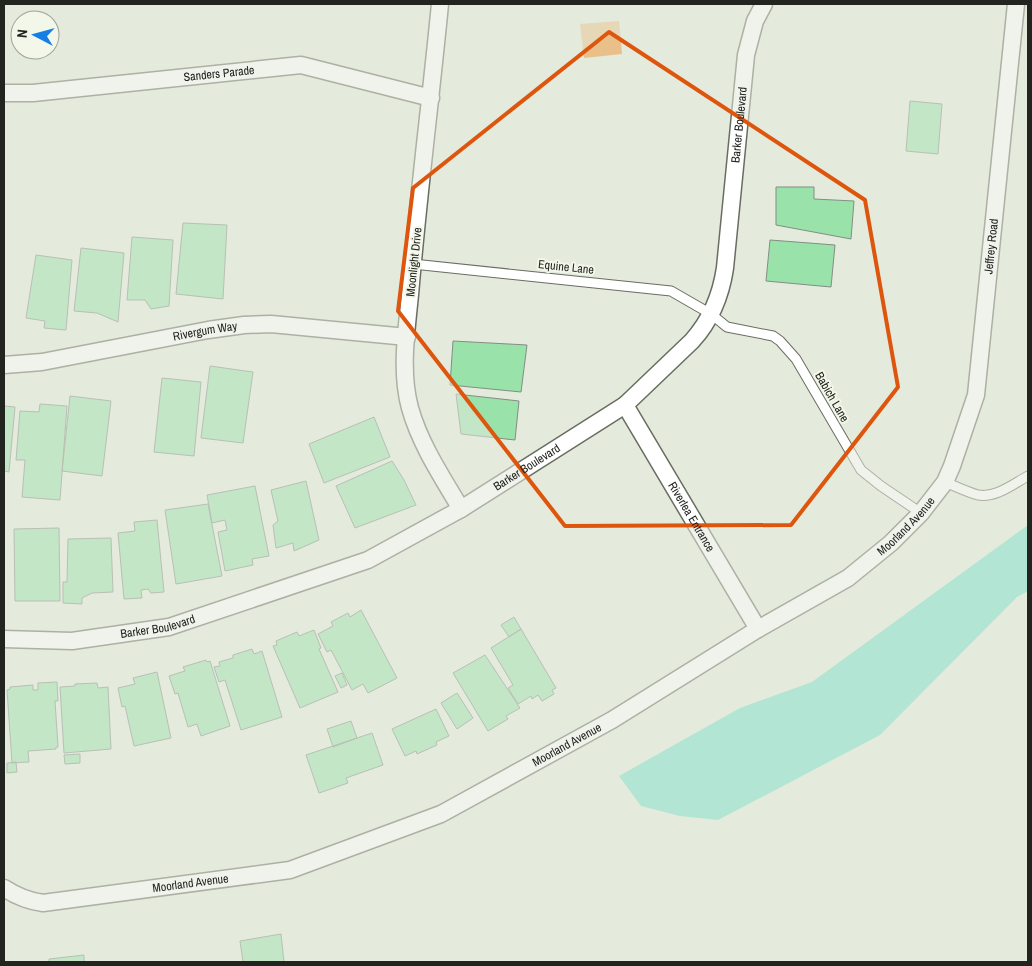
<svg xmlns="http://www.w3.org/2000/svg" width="1032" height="966" viewBox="0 0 1032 966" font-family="'Archivo Narrow',sans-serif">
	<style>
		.green { fill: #e9c08a }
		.water { fill: #75e1c8 }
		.building { fill: #99e2aa; stroke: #838e85 }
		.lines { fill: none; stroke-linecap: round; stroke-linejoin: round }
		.lane-casing { stroke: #696d61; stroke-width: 11 }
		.street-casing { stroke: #696d61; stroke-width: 19 }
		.lane { stroke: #fff; stroke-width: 9 }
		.street { stroke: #fff; stroke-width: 16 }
		.marked { fill: none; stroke: #de560d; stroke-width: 4; stroke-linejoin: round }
		.labels { text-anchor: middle; stroke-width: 4; stroke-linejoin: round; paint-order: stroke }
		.street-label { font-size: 12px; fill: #22241f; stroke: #f2f7ea }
	</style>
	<rect width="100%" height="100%" fill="#e4eadc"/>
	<path class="green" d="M619 21 622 54 584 58 580 24Z"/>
	<path class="water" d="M1028 525V591L1017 597 880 735 718 820 680 816 641 806 619 776 740 708 812 682Z"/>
	<path class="building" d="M910 101 942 104 938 154 906 151Z
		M776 187H814V199L854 201 851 239 776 225Z
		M183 223 227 225 223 299 176 294Z
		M132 237 173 240 169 306 151 309 145 300H127Z
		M770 240 835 245 831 287 766 281Z
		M81 248 124 253 118 322 97 313 74 311Z
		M36 255 72 260 66 330 44 328 45 321 26 318Z
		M453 341 527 345 521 392 450 385Z
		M210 366 253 372 243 443 201 438Z
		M162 378 201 382 194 456 154 452Z
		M456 394 519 401 515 440 461 434Z
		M70 396 111 401 102 476 62 471Z
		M40 404 67 406 60 500 22 497 25 460H16L20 411 39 412Z
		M4 406 15 407 9 472 4 471Z
		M374 417 390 457 324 483 309 444Z
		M392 461 404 480 416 505 355 528 336 486Z
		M306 481 319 540 294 551 293 543 276 548 273 525 278 521 271 490Z
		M255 486 269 556 252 559 253 565 225 571 218 532 227 530 225 520 212 523 207 495Z
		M208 504 222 576 176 584 165 510Z
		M157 520 164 592 151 593 148 589 141 590 142 598 124 599 118 533 135 531 134 522Z
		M59 528 60 601H15L14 529Z
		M111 538 113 592 92 593 82 598V604L63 603V582H67L68 539Z
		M361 610 397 678 368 693 363 684 352 690 331 650 327 652 318 634 333 626 331 622 348 613 350 617Z
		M514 617 521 629 509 637 501 625Z
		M521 629 556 688 552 690 554 694 542 701 538 695 532 699 531 696 518 704 508 688 513 685 491 648Z
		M314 630 321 648 319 649 338 692 300 708 273 646 277 645 276 641 297 632 299 636Z
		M252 649 254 654 262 651 282 717 241 730 225 680 219 682 214 667 220 666 219 662 233 658V655Z
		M485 655 520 708 506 716 508 719 488 731 453 673Z
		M206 660 207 662 210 661 230 726 201 736 197 724 188 727 178 693 175 694 169 676 185 671 183 667Z
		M157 672 171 738 134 746 125 706 122 707 118 688 135 684 133 678Z
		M342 673 347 685 341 688 335 676Z
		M57 682 58 701H55L58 747H56V749L28 751 29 762 12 763 7 690 10 689V687L33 685V690H38V683Z
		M97 683 98 688 108 687 111 749 64 753 60 687 75 686V684Z
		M457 693 473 718 457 729 441 703Z
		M436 709 449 736 436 742 437 745 417 754 416 751 405 756 392 729Z
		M351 721 357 738 333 747 327 729Z
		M372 733 383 765 346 778 348 783 319 793 306 755Z
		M80 754V763L65 764 64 755Z
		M16 762 17 772 7 773V763Z
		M281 934 284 962H243L240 941Z
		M84 955V962H49V959Z"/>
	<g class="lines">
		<defs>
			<path id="lane" d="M413 264 671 291 711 314 727 327 773 336 780 341 796 359 861 470 881 486 921 513
				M945 482C955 486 967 492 978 495 996 498 1013 484 1028 476"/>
			<g id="street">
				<path d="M440 4C431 97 419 190 411 283 408 323 399 368 410 408 420 444 442 477 461 509"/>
				<path id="s1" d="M4 93H33L301 65 431 98"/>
				<path id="s2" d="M4 365 42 362 208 330 244 325 271 324 407 337"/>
				<path id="s3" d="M625 405 758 629"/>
				<path id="s4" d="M4 639 72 641 169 627 368 560 461 509 625 405 692 341C711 320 721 295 725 268L746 55 755 21 764 4"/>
				<path id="s5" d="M4 888C16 896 28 901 43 903L290 870 441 814 612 720 758 629 848 578 891 543 921 513 945 482 952 466 976 395 1016 4"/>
			</g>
		</defs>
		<use href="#lane" class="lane-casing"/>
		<use href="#street" class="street-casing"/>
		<use href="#lane" class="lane"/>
		<use href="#street" class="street"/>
	</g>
	<path d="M0 0H1032V966H0ZM609 32 865 200 898 387 791 525 565 526 398 311 413 188Z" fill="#e4eadc" fill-opacity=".55" fill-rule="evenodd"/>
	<path class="marked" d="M609 32 865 200 898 387 791 525 565 526 398 311 413 188Z"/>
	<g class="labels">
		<g class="street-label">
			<text dy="4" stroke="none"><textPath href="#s1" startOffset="216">Sanders Parade</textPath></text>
			<text dy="4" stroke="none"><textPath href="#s4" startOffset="994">Barker Boulevard</textPath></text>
			<text dy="4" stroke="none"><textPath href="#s5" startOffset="1302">Jeffrey Road</textPath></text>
			<text transform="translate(414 262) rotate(-84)" y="4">Moonlight Drive</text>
			<text transform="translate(566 267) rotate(6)" y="4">Equine Lane</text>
			<text dy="4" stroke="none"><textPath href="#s2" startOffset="204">Rivergum Way</textPath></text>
			<text transform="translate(832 397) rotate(60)" y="4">Babich Lane</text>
			<text dy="4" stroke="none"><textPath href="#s4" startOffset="560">Barker Boulevard</textPath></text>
			<text dy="4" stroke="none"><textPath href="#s3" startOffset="130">Riverlea Entrance</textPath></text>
			<text dy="4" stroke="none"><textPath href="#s5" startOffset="1001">Moorland Avenue</textPath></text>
			<text dy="4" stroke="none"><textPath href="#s4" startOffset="155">Barker Boulevard</textPath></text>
			<text dy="4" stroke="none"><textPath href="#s5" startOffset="596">Moorland Avenue</textPath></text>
			<text dy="4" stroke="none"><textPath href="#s5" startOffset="191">Moorland Avenue</textPath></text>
		</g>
	</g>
	<rect width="1032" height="966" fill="none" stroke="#22241f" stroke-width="10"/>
	<g transform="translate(35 35) rotate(276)"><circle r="24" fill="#f2f7ea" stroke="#9fa399"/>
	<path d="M0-4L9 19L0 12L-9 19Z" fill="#157fe6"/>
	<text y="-8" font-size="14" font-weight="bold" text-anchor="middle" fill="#22241f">N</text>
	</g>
</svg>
